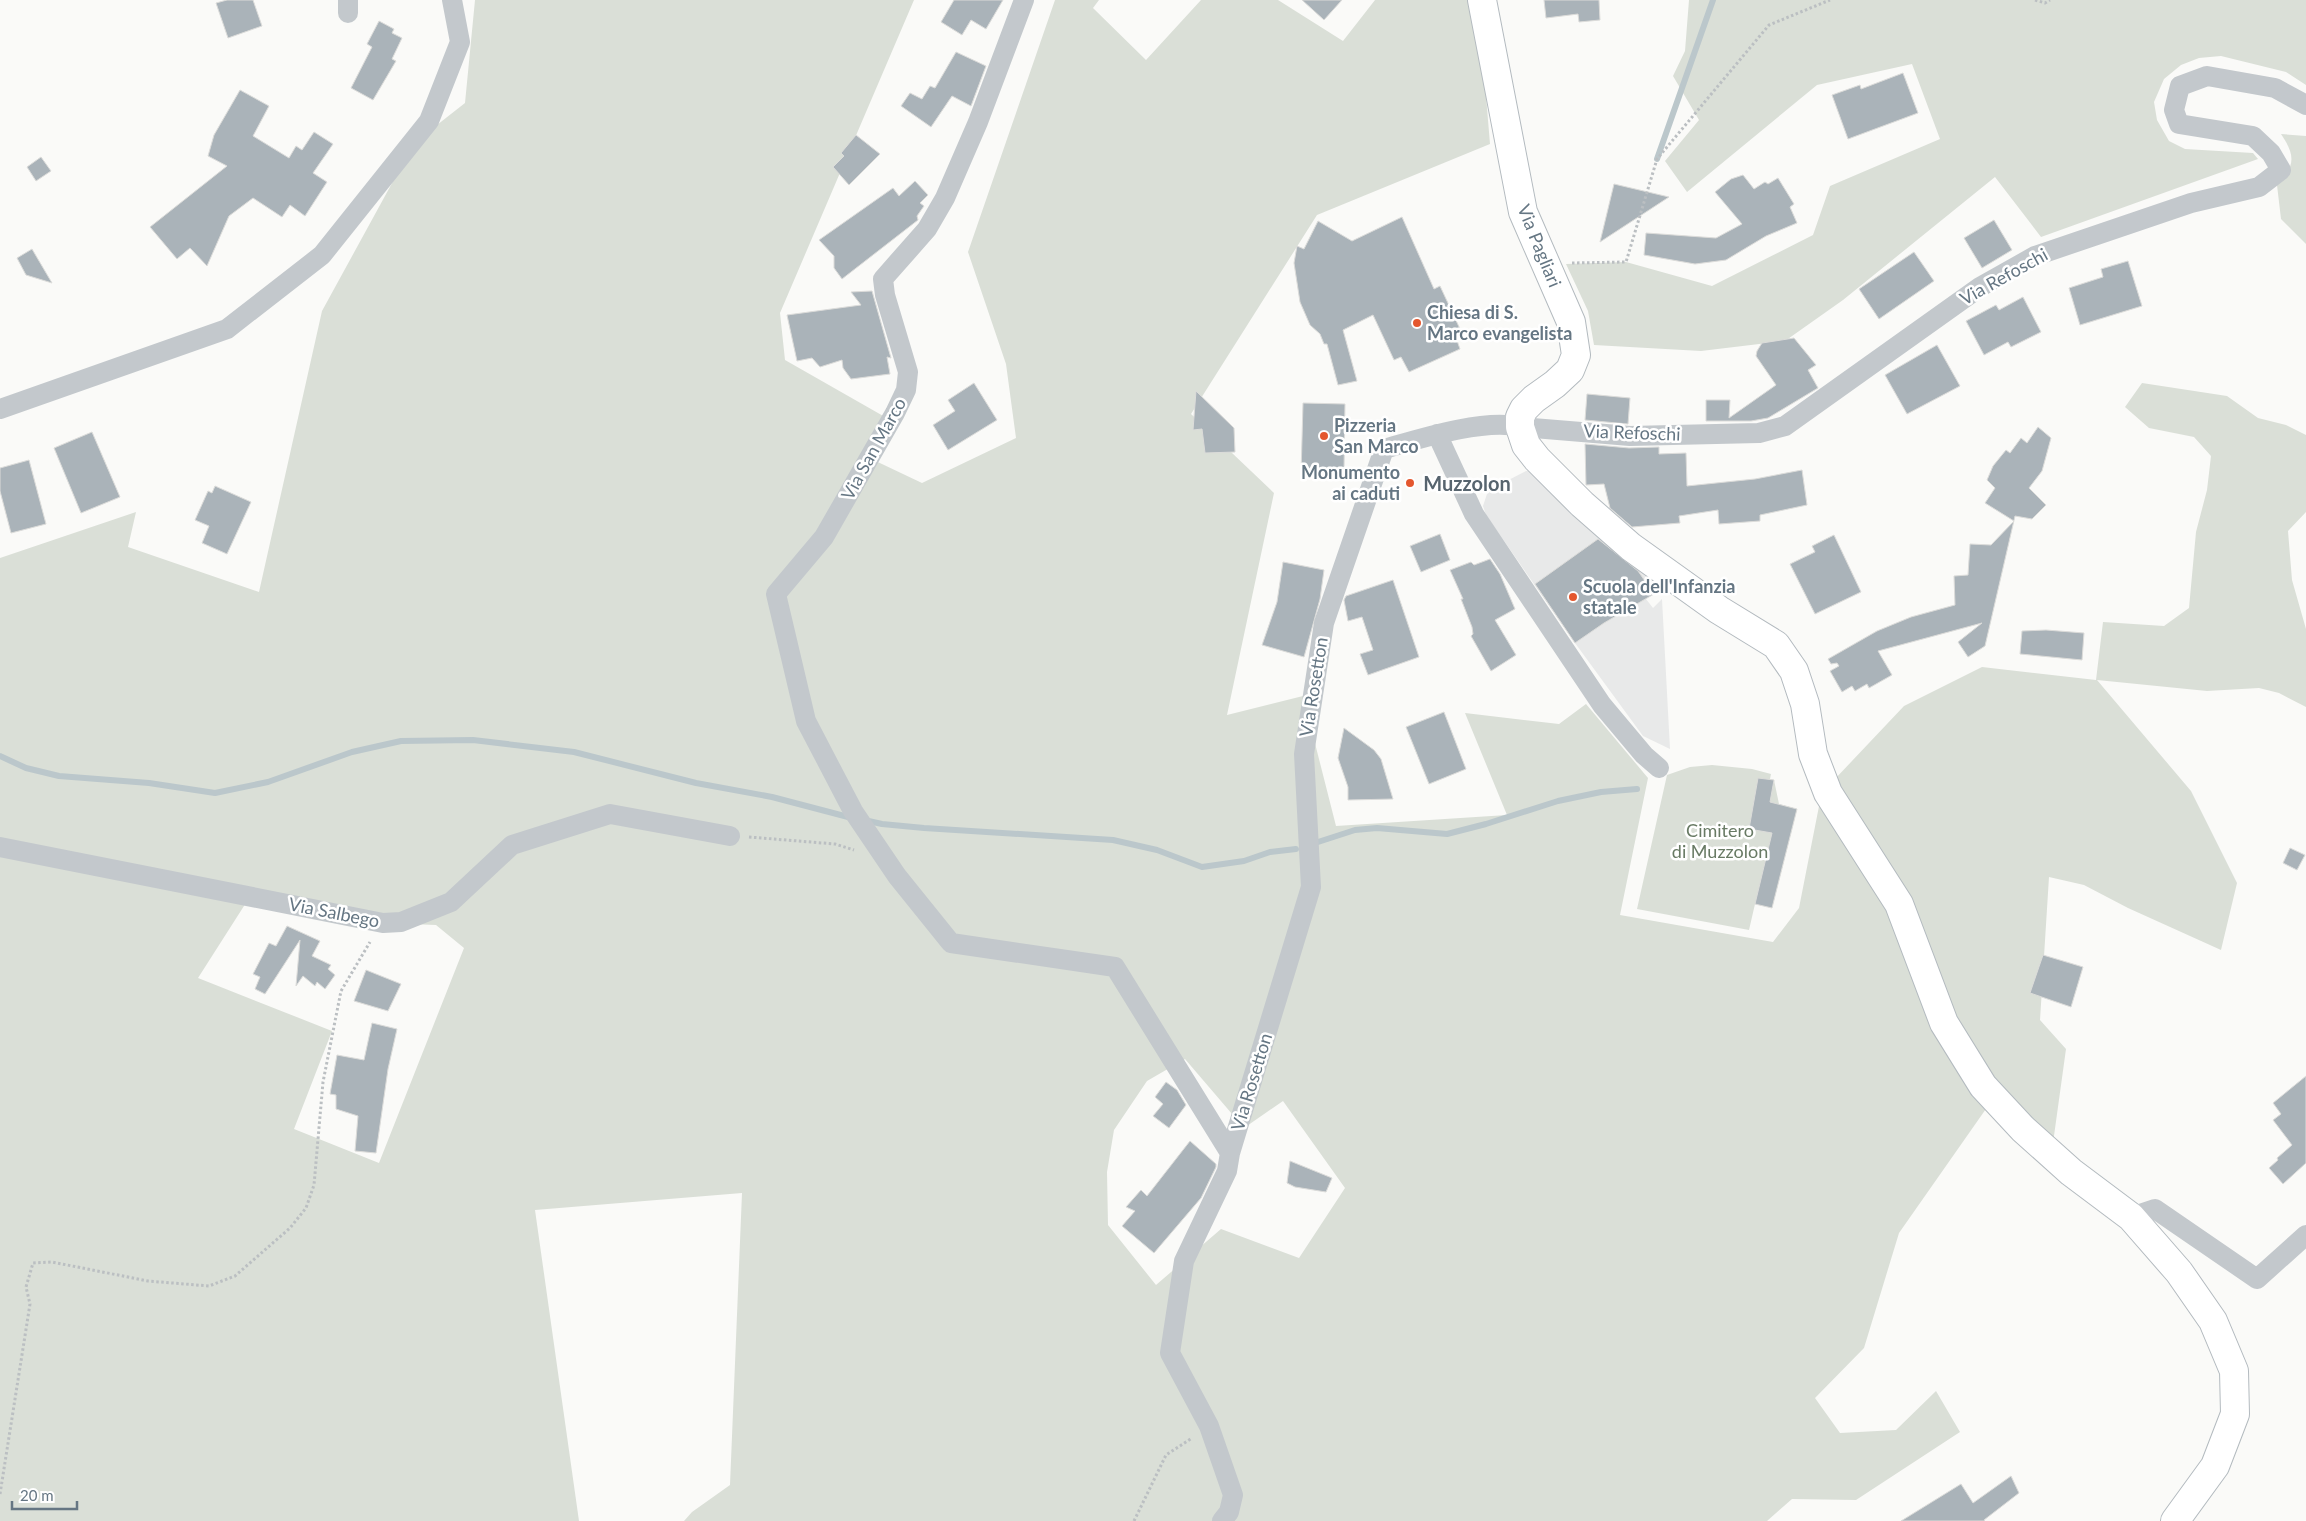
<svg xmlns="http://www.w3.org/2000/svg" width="2306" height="1521" viewBox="0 0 2306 1521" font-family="Lato,sans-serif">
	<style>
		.built { fill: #e8e9e9 }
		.green { fill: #dadfd7; fill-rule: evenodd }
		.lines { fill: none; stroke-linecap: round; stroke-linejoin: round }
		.stream { stroke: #bbc7cb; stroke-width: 6 }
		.building { fill: #aab3b9; stroke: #dcdcda }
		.secondary-casing { stroke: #b3babf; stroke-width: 30 }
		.path { stroke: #bbbfc2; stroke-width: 3; stroke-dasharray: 2.5 2.5; stroke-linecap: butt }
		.street { stroke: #c3c8cc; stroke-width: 20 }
		.secondary { stroke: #fff; stroke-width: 28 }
		.poi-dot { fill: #e4572e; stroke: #fff; stroke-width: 2 }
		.labels { text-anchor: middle; stroke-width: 5; stroke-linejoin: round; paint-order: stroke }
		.street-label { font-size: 18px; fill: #657683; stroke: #fff }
		.poi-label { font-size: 18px; font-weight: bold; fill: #657683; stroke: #fff; text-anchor: start }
		.park-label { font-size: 18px; fill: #687a64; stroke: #fff }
		.quarter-label { font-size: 20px; font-weight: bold; fill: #57646e; stroke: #fff }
	</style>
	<rect width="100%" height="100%" fill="#fafaf8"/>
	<path class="built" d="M1540 469 1660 585 1646 599 1653 608 1662 599 1670 749 1643 736 1575 643 1486 515 1483 506 1487 494 1497 486 1526 471Z"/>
	<path class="green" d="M475 0H914L780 313 785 360 885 417 863 455 922 483 1016 438 1006 364 968 252 1055 0H1099L1093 8 1146 60 1201 0H1278L1343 41 1375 0H1478L1490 144 1317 215 1191 414 1274 493 1227 715 1303 696 1336 826 1507 815 1465 713 1559 724 1586 704 1648 778 1620 915 1773 942 1799 908 1821 796 1880 890 1988 1106 1899 1233 1864 1348 1815 1398 1840 1433 1896 1430 1936 1391 1960 1432 1856 1500 1792 1499 1767 1521H684L692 1512 730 1485 742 1193 535 1210 579 1521H0V558L136 512 128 547 259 592 322 311 414 143 465 103ZM251 895 383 923 436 925 464 948 379 1163 294 1129 332 1031 198 978ZM1185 1059 1244 1128 1283 1101 1345 1188 1299 1258 1221 1229 1156 1285 1108 1225 1107 1172 1114 1130 1147 1081Z
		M1689 0H2306V85L2286 72 2221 56 2199 58 2181 65 2164 79 2154 102 2157 120 2169 141 2185 149 2253 153 2258 159 2041 237 1995 177 1843 300 1785 341 1701 351 1594 345 1588 311 1566 264 1626 262 1712 286 1813 235 1830 186 1940 139 1912 64 1817 85 1687 192 1665 161 1699 120 1673 76 1685 51Z
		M2281 134 2306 136V244L2281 219 2277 185C2295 166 2296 156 2281 134Z
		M2142 383 2227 396 2258 418 2286 425 2306 435V512L2288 531 2292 580 2306 629V707L2279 693 2259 688 2207 691 2097 680 2191 791 2237 883 2221 950 2128 908 2084 885 2049 877 2040 1020 2066 1049 2053 1143 1996 1083 1956 1019 1921 922 1886 859 1834 780 1904 706 1982 667 2096 680 2103 622 2164 626 2189 608 2196 532 2207 490 2211 456 2194 437 2149 428 2125 407Z
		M1712 765 1752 769 1771 774 1770 779 1774 780 1779 804 1797 809 1772 908 1755 904 1749 930 1637 909 1667 775 1690 767Z"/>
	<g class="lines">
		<path class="stream" d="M1657 159 1713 0
			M0 756 26 768 59 776 149 783 215 793 268 782 352 752 401 741 473 740 574 752 696 783 772 797 852 818
			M864 820 882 824 924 828 1113 840 1157 850 1202 867 1244 861 1270 852 1296 849
			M1318 842 1355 830 1377 828 1447 834 1486 824 1558 801 1601 792 1637 789"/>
	</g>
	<path class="building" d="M227 0H253L262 26 228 38 216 3Z
		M954 0H1003L986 29 971 20 962 35 941 22Z
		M1302 0H1342L1324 20Z
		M1544 0H1599L1600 20 1579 22 1578 14 1546 18Z
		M379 21 394 29 392 33 402 38 392 59 396 61 373 100 351 88 372 47 367 44Z
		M956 52 986 66 971 106 952 96 931 127 901 106 910 93 922 99 930 86 935 88Z
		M1903 73 1918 113 1848 139 1832 95 1860 85 1861 89Z
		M240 90 269 106 253 136 289 158 296 146 302 150 314 132 333 144 313 173 327 182 305 216 290 205 282 217 253 198 229 216 207 266 190 248 177 259 150 227 227 166 208 156 214 135Z
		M856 135 880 154 849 185 833 167 844 156 841 153Z
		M41 157 51 171 36 181 27 167Z
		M1743 175 1754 189 1765 182 1768 184 1778 178 1794 204 1790 207 1797 223 1766 236 1726 260 1695 264 1644 255 1646 233 1716 238 1742 224 1715 192 1731 179Z
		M915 181 928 195 920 203 924 206 917 216 918 220 842 279 834 268V256L819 240 893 188 899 196Z
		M1614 184 1669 197 1600 242Z
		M1402 217 1434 289 1440 286 1460 329 1454 332 1460 349 1409 372 1401 357 1394 360 1373 315 1343 330 1357 381 1338 385 1327 344H1324L1320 334 1310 325 1300 302 1294 263 1297 246 1304 249 1318 221 1352 241Z
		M1994 220 2012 250 1982 268 1964 238Z
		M32 249 52 283 26 275 17 258Z
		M1914 252 1934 281 1879 319 1859 289Z
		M2128 261 2142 306 2080 325 2069 288 2103 277 2101 269Z
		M872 291 891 358 887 357 890 374 851 379 843 368 842 360 820 367 812 358 797 361 787 315 861 305 851 292Z
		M2023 297 2041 332 2011 347 2008 342 1984 355 1966 321 1996 305 1999 310Z
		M1794 338 1816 365 1808 370 1818 388 1768 418 1751 421H1706V400H1730L1729 418 1776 385 1756 356 1757 351 1762 343Z
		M1937 345 1960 386 1907 414 1885 375Z
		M974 383 997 420 948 450 933 425 955 411 948 400Z
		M1196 391 1234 428 1235 452 1205 453 1202 429 1193 430Z
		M1587 394 1630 398 1628 424 1585 420Z
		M1303 403 1345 404 1344 469H1335V476L1301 475Z
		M2038 427 2051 438 2042 471 2029 488 2046 505 2032 519 2015 516 1985 646 1968 657 1958 642 1982 623 1878 651 1892 675 1869 688 1867 684 1855 691 1852 686 1842 692 1830 671 1839 666 1837 663 1831 664 1828 659 1877 631 1911 617 1955 605 1954 576 1968 575 1970 544 1991 545 2014 521 1985 503 1995 488 1987 480 1993 466 2006 450 2010 453 2021 438 2027 443Z
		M92 432 120 497 81 513 54 448Z
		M1585 444 1629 448 1659 447V454L1686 453 1687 486 1755 479 1802 470 1807 505 1760 515V521L1719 524 1718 510 1679 516 1680 523 1632 527 1610 508 1604 484 1586 485Z
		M29 460 46 524 11 533 0 491V468Z
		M215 486 251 502 227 554 202 543 209 526 195 520 208 491 212 493Z
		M1440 534 1450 560 1421 572 1410 546Z
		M1834 535 1861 592 1815 614 1790 564 1815 552 1812 546Z
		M1598 539 1638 571 1654 594 1604 623 1575 643 1535 584Z
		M1490 559 1500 574 1515 609 1495 620 1516 655 1491 671 1471 636 1473 634 1472 627 1461 599H1463L1450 570 1471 562 1474 565Z
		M1283 562 1324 570 1320 599 1304 657 1262 645 1277 602Z
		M1393 580 1419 657 1368 675 1360 654 1373 650 1362 617 1348 621 1344 600 1346 596Z
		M2046 630 2084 633 2082 660 2020 654 2022 631Z
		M1444 712 1466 769 1429 784 1406 727Z
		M1344 728 1374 750 1381 759 1393 799 1348 800V787L1338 758Z
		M1758 778 1774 780 1770 802 1797 809 1772 908 1755 904 1772 833 1749 829Z
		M2290 848 2305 855 2297 870 2283 863Z
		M287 926 320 941 312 956 331 965 328 969 335 975 325 989 317 982 315 986 303 976 296 986 300 940 265 994 255 989 260 977 253 974 269 943 276 946Z
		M2043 955 2083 967 2071 1007 2030 993Z
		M366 970 401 984 388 1011 354 1001Z
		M372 1023 397 1029 388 1069 376 1153 355 1151 358 1116 336 1109V1095L330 1094 337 1055 364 1060Z
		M2306 1076V1163L2283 1184 2269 1168 2278 1160 2277 1158 2292 1145 2273 1120 2281 1114 2273 1103Z
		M1166 1082 1177 1090 1186 1105 1169 1128 1153 1116 1163 1104 1155 1097Z
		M1190 1141 1216 1164V1167L1201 1198 1154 1253 1122 1226 1135 1211 1126 1207 1141 1190 1147 1196Z
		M1290 1161 1332 1178 1326 1192 1295 1187 1287 1183Z
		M2011 1476 2019 1493 1984 1520 1985 1521H1901L1961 1484 1973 1503Z"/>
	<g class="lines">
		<defs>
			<path id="secondary" d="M1482 0 1523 212 1571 322 1576 355 1570 370 1555 384 1534 399 1524 409 1520 417V427L1526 445 1537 459 1582 504 1631 547 1719 610 1776 645 1794 671 1805 704 1813 754 1828 793 1899 904 1944 1023 1983 1086 2023 1129 2071 1172 2131 1217 2179 1272 2213 1321 2234 1371 2235 1414 2215 1466 2175 1521"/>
		</defs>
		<use href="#secondary" class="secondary-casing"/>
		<path class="path" d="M2035 0 2045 3 2050 0
			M1572 263 1626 262 1657 159 1769 25 1830 0
			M749 837 835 844 854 850
			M0 1494 30 1304 26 1287 33 1263 52 1262 148 1281 209 1286 235 1276 290 1228 306 1208 314 1185 323 1082 341 991 370 942
			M1134 1521 1166 1455 1192 1438"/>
		<path class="street" d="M1024 0 978 122 945 198 927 229 883 279 885 295 908 372 906 390 895 413 824 537 776 594 806 721 853 811 897 876 951 943 1115 967 1230 1153
			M348 13V0
			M0 409 227 329 322 255 429 121 460 42 452 0
			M1437 434 1474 514 1602 705 1644 755 1659 768
			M0 847 383 923 401 922 451 902 512 845 610 814 730 836
			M2131 1217 2155 1209 2257 1279 2306 1235
			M1222 1521 1229 1512 1233 1495 1209 1426 1170 1353 1184 1261 1227 1171 1230 1153 1311 887 1304 754 1324 623 1384 449C1419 439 1485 418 1520 427L1630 436 1759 433 1785 426 1980 287 2035 256 2191 203 2259 187 2281 170 2271 153 2253 136 2179 124 2174 110 2180 86 2207 76 2275 88 2306 105"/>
		<use href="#secondary" class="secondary"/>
	</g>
	<g class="poi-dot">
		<circle cx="1417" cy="323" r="5"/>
		<circle cx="1324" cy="436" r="5"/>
		<circle cx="1410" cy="483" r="5"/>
		<circle cx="1573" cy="597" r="5"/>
	</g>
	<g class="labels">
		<g class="street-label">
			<text transform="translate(1539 246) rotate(68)" y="6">Via Pagliari</text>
			<text transform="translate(2004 277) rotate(-29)" y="6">Via Refoschi</text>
			<text transform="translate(1632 433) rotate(2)" y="6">Via Refoschi</text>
			<text transform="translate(874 449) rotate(-61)" y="6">Via San Marco</text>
			<text transform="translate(1314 687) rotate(-81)" y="6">Via Rosetton</text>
			<text transform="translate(334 913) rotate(11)" y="6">Via Salbego</text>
			<text transform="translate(1252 1082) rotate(-73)" y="6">Via Rosetton</text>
		</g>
		<g class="poi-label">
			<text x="1427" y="319">Chiesa di S.<tspan x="1427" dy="21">Marco evangelista</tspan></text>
			<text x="1334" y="432">Pizzeria<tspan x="1334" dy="21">San Marco</tspan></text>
			<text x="1400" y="479" text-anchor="end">Monumento<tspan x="1400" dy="21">ai caduti</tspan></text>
			<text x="1583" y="593">Scuola dell'Infanzia<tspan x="1583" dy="21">statale</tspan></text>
		</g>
		<g class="park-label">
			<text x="1720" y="837">Cimitero<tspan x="1720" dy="21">di Muzzolon</tspan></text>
		</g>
		<g class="quarter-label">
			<text x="1467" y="491">Muzzolon</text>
		</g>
	</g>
	<path d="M12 1501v8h65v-8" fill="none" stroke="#657683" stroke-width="2.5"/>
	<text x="20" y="1501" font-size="15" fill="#657683" stroke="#ffffff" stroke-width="4" paint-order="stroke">20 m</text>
</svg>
